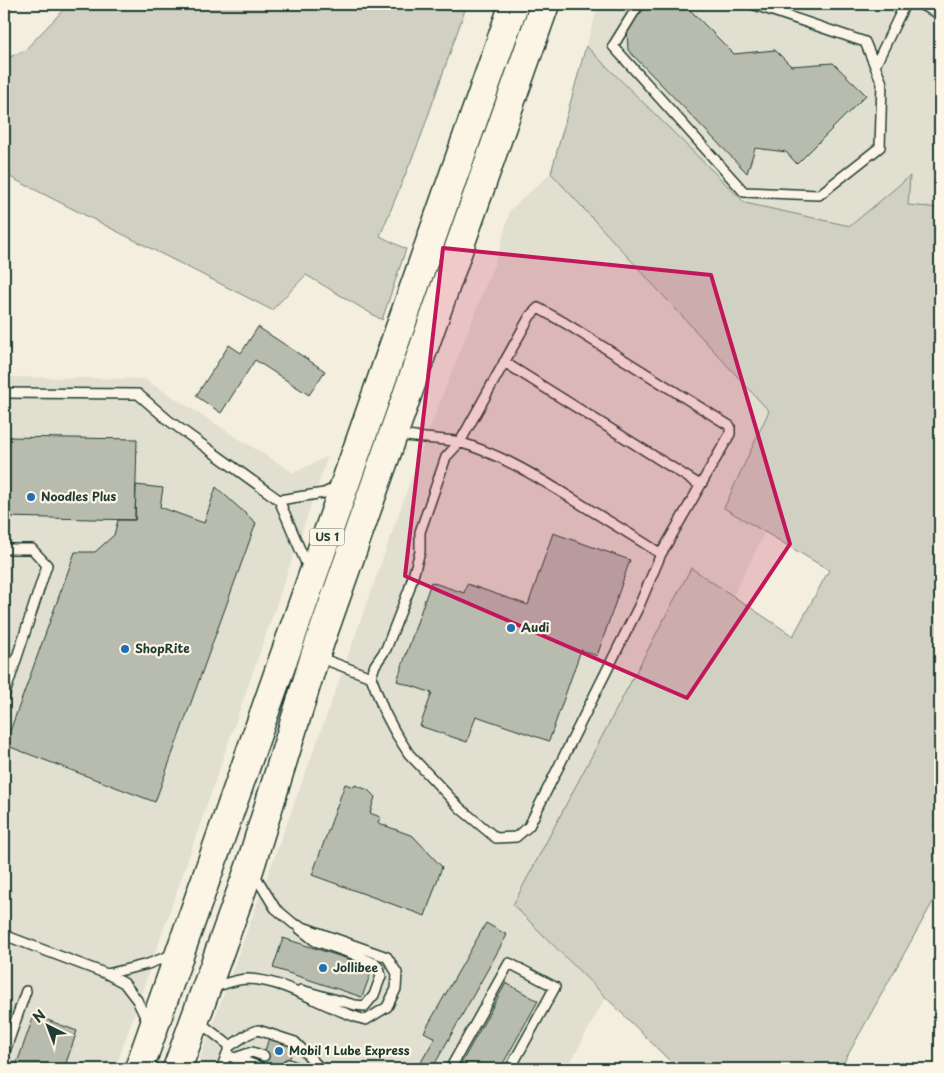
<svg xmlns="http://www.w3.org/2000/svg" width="944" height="1073" viewBox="0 0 944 1073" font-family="'Playpen Sans',sans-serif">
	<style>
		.built { fill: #e1dfd0 }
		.green { fill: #d0d1c2; stroke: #78877b }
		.building { fill: #b8bcae; stroke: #1f3d34 }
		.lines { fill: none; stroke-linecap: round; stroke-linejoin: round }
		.lane-casing { stroke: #1f3d34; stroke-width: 12 }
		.highway-casing { stroke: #1f3d34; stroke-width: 31 }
		.lane { stroke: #fcf5e5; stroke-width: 9 }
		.highway { stroke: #fcf5e5; stroke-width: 28 }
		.marked { fill: #c2185b; fill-opacity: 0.2; stroke: #c2185b; stroke-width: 4; stroke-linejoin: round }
		.poi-dot { fill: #1f6fb2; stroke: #fcf5e5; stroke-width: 2 }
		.labels { text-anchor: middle; stroke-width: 4.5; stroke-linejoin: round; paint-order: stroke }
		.shield { fill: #fcf5e5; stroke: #617469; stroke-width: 1 }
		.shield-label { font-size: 11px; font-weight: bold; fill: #1f3d34 }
		.poi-label { font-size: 12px; font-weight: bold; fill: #1f3d34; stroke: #fcf5e5; text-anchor: start }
	</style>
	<rect width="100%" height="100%" fill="#f3eede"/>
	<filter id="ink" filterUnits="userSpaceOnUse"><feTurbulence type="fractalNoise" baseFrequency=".02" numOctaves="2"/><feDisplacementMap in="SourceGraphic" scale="10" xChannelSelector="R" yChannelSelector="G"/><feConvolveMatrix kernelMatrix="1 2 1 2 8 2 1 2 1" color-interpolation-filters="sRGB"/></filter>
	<g filter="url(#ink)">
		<path class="built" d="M599 4H940V208L908 205 910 177 850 226 745 203 586 46Z
			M551 173 769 411 724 508 765 532 733 596 691 569 607 994 567 1069H196L324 723 428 432 499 252 510 210Z
			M4 377 144 379 294 473 328 456 115 1069H4Z"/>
		<path class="green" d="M69 4H467L420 139 380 236 406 249 382 320 306 275 272 310 4 174V60L25 50Z
			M586 46 745 203 850 226 910 176 908 205 940 208V889L840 1069H678L513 905 691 568 793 636 829 570 724 508 769 411 551 173Z"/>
		<path class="building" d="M650 4H684L734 54 775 50 791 66 833 63 866 95 797 164 786 152 755 148 747 173 628 50 627 26Z
			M258 327 325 371 309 395 255 360 221 413 196 396 229 345 241 353Z
			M4 437 137 439 135 520 4 517Z
			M136 485 163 488 160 507 204 523 216 487 256 523 155 802 5 745 75 552H95L114 535 118 520H135Z
			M553 533 630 560 597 656 581 650 549 741 476 716 467 742 420 726 432 693 397 681 431 582 464 593 467 584 528 605Z
			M345 784 354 787 355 785 368 790 375 797 370 813 380 817 378 823 413 836 442 867 425 916 312 875Z
			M486 923 507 935 432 1069H417L435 1038 424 1032Z
			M283 938 373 967 362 997 273 968Z
			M506 983 538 1001 500 1069H458Z
			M34 1015 77 1031 64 1069H4V1058L17 1063Z
			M269 1038 294 1046 286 1069H259Z"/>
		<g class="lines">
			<defs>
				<path id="lane" d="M639 4 613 46 744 192 819 195 880 147 882 83 865 42 752 4
					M919 4 940 14
					M875 66 905 4
					M504 362 700 485
					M4 393 138 394 168 420 279 500 308 568
					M395 435 455 441C506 455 548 484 592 511 615 525 639 539 661 554L639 606 529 826 516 837 496 838 461 809 409 754 395 732 384 711 371 677 375 665 386 649 409 590 420 552V532L446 457 460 442 530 316 538 308 565 323 730 426V434L661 554
					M279 500 324 493 337 487
					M4 549H32L47 565 4 697
					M318 657 371 677
					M300 929 315 941 353 954 374 963 379 968 381 976 374 995 365 1006 355 1005 301 990
					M4 935 107 974 124 983 137 1000 148 1023
					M107 974 148 964 174 954
					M210 988C222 985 236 979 248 979 288 980 327 1010 366 1020L387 1007 396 989 397 973 387 957 294 924 275 908 253 872
					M198 1021 230 1046 248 1034 258 1030 295 1042 321 1069
					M4 1054 26 991
					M227 1055 235 1058 252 1052 264 1056
					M235 1058 260 1067
					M235 1058 242 1069
					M288 1064 301 1069
					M221 1069 228 1051
					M450 1069 509 963 555 987 510 1069"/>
				<path id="highway" d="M139 1069 514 4
					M177 1069 250 867 315 656 545 4"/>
			</defs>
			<use href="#lane" class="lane-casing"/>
			<use href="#highway" class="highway-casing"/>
			<use href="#lane" class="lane"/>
			<use href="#highway" class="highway"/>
		</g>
	</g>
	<path class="marked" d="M443 248 711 275 790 544 687 698 405 576Z"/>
	<g class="poi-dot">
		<circle cx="31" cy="497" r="5"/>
		<circle cx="511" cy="628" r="5"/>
		<circle cx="125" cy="649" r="5"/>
		<circle cx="323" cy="968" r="5"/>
		<circle cx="279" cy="1051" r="5"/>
	</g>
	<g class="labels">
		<rect class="shield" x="309.5" y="528.5" width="35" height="17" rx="4"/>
		<g class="shield-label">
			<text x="327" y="541">US 1</text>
		</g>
		<g class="poi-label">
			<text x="41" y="501">Noodles Plus</text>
			<text x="521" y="632">Audi</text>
			<text x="135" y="653">ShopRite</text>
			<text x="333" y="972">Jollibee</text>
			<text x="289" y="1055">Mobil 1 Lube Express</text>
		</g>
	</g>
	<rect width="944" height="1073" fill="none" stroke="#fcf5e5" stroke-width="20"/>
	<rect x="10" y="10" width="924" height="1053" fill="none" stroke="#1f3d34" stroke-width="2" filter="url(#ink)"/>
	<g transform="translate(48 1026) rotate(318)" stroke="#fcf5e5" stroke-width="4" paint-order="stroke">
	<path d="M0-4L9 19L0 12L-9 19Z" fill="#1f3d34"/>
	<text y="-8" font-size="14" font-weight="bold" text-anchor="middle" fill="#1f3d34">N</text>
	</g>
</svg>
